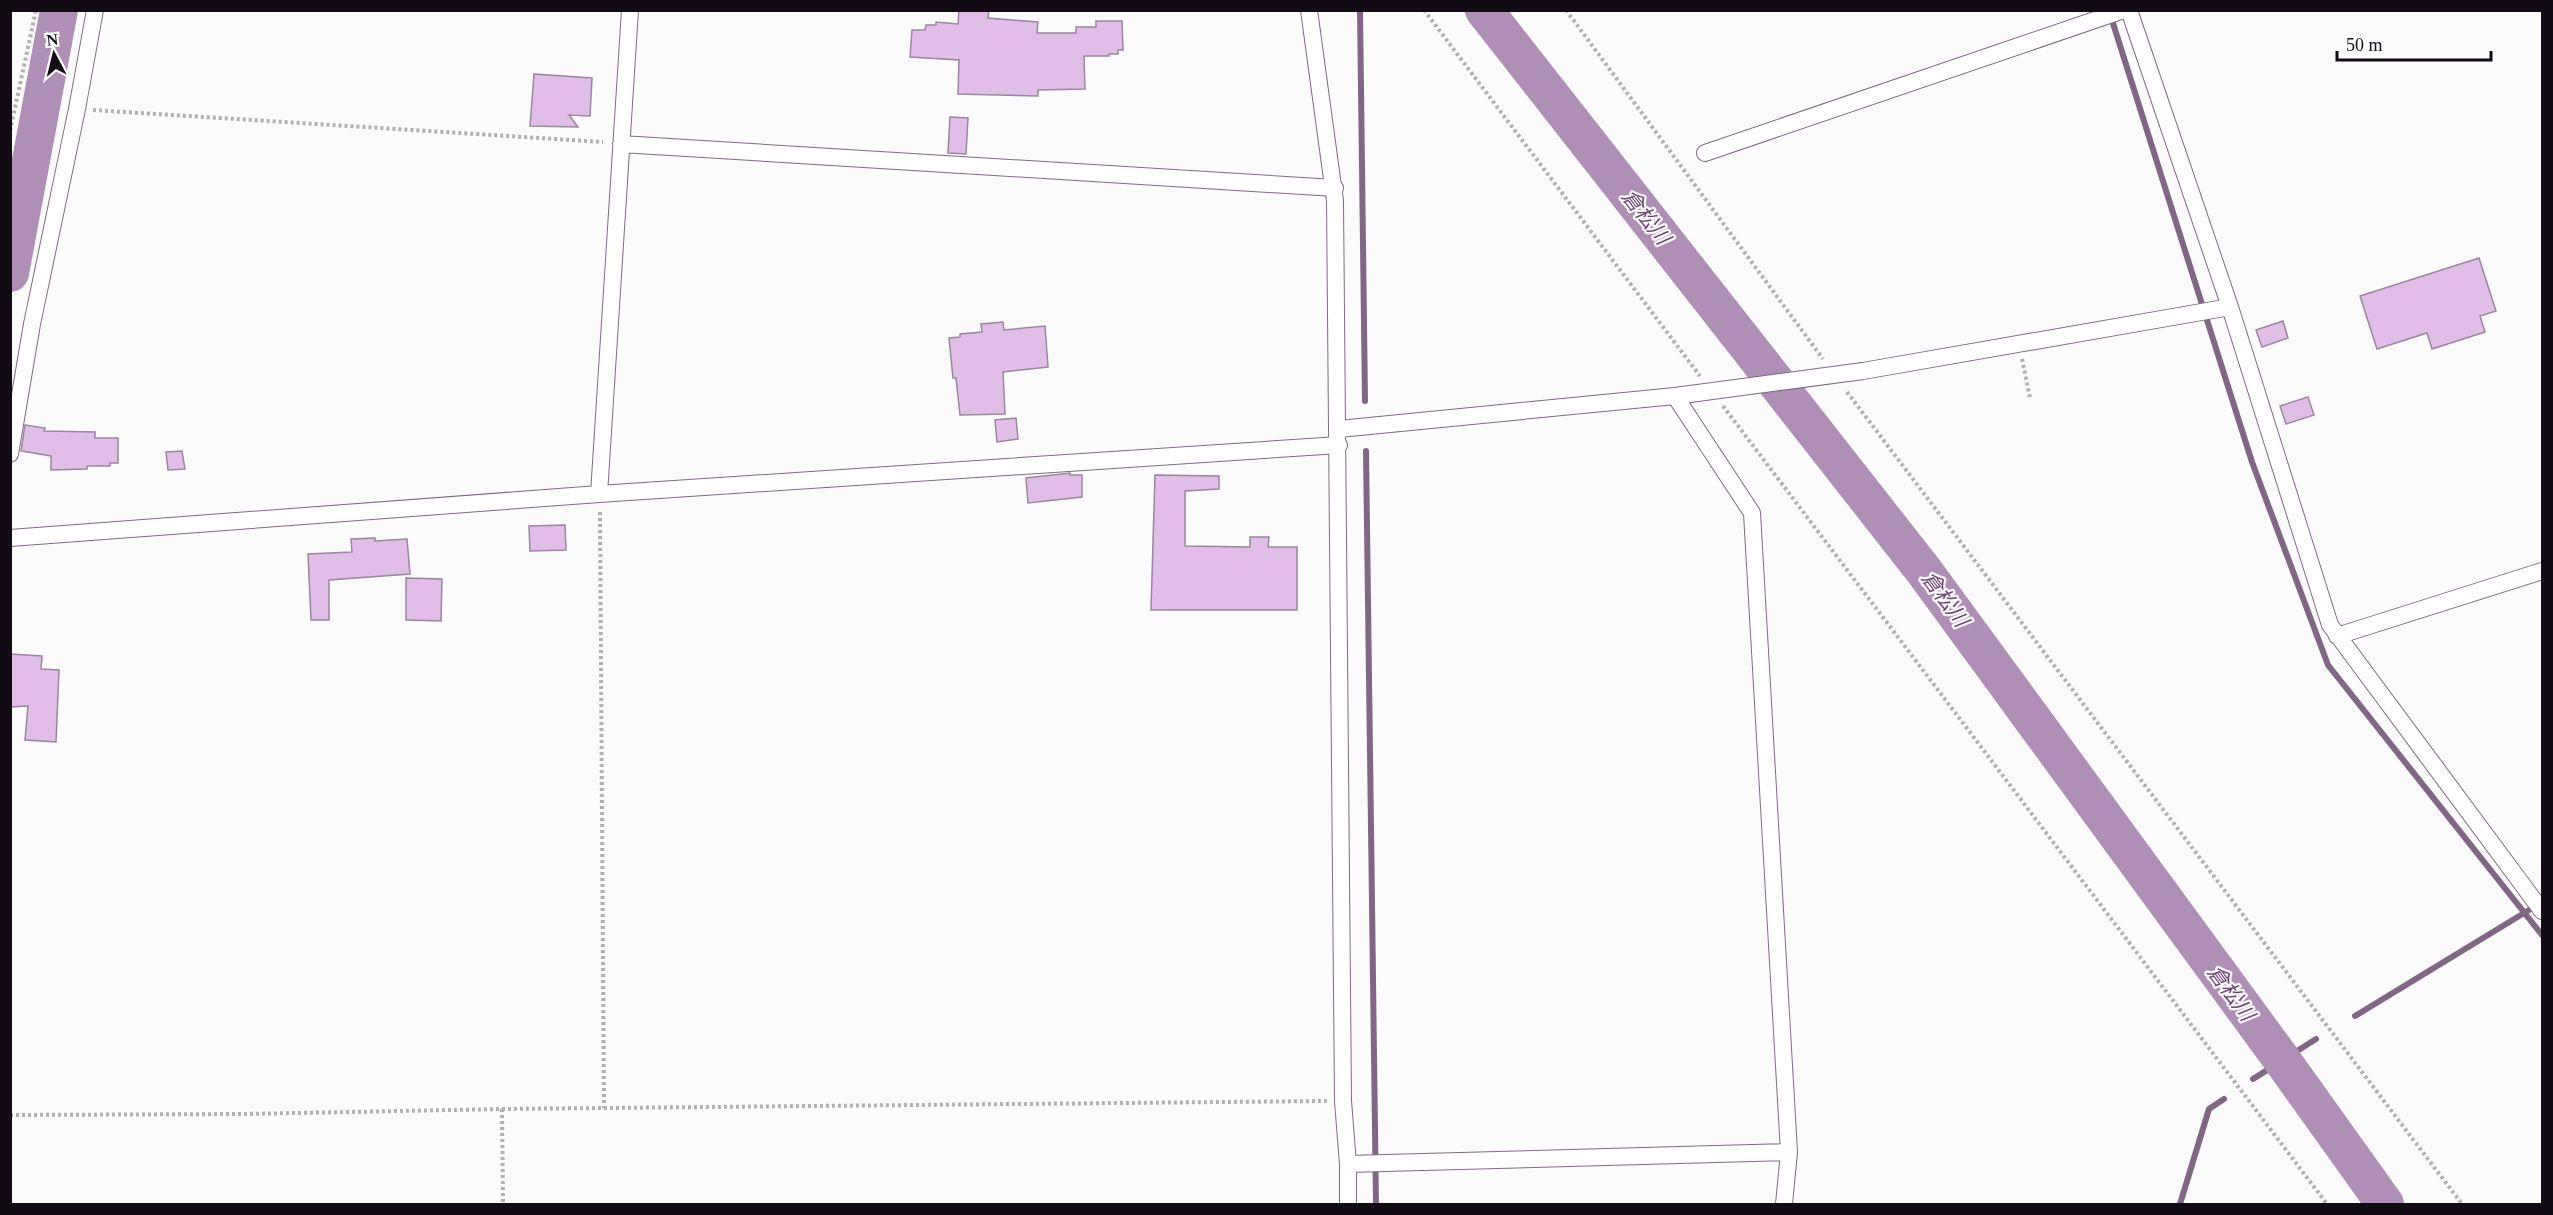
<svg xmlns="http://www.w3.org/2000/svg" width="2553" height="1215" viewBox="0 0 2553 1215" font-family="'Times New Roman','Noto Sans JP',serif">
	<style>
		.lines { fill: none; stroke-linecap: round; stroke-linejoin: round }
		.stream { stroke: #816785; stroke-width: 6 }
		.river { stroke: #b08fb6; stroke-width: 38 }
		.building { fill: #e1bee7; stroke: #9b85a0; stroke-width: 1.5 }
		.street-casing { stroke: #7f6983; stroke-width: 18 }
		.path { stroke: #b2afb2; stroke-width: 4; stroke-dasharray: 3 3; stroke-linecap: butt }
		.street { stroke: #fff; stroke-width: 16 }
		.labels { text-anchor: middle; stroke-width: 4.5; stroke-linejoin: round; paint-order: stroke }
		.water-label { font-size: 21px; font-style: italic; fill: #6f4378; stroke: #fbfbfb }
	</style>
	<rect width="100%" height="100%" fill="#fbfbfb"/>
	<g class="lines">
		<path class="stream" d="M1360 10 1365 401
			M2111 17 2252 462 2328 665 2542 935
			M1366 451 1376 1204
			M2355 1016 2529 910
			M2253 1079 2316 1039
			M2180 1204 2209 1109 2224 1099"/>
		<path class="river" d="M1484 10 1924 571 2282 1060 2385 1204
			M10 273 59 10"/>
	</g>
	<path class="building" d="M959 10H989L988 18 1038 22 1037 33H1076V27H1096V21H1122L1123 50H1118V54H1109V56H1084L1085 89 1038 90V96L958 94 959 60 910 57 912 30H925L926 25H936V22L958 24Z
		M534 74 592 78 590 116 569 115 578 127 530 126Z
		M950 117 968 118 966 154 948 153Z
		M2479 258 2496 311 2480 316 2485 332 2432 349 2427 333 2377 349 2360 296Z
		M2283 321 2288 338 2262 347 2256 330Z
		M1003 322 1004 330 1045 326 1048 367 1003 372 1005 414 960 415 956 378H953L949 338 960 337V334L982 332 981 324Z
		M2308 397 2314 415 2286 424 2280 406Z
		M1016 418 1018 439 997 442 995 420Z
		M25 425 45 428 44 431 95 432V438H118V463H110V466H87V469L51 470V456L21 451Z
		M182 451 185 469 168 470 166 452Z
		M1070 473V475H1082V497L1028 503 1026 478Z
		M1155 475 1219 476V489L1185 491V546L1250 547V537H1269L1268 547H1297V610H1151Z
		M565 525 566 550 530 551 529 526Z
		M375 538V541L407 539 410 574 329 580V620H311L308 554 352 552 351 539Z
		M406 578 442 579 441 621 406 620Z
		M10 654 42 656 41 669 59 670 56 742 25 740 28 706 10 707Z"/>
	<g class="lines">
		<defs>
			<path id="street" d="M1309 10 1335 201 1343 1101 1348 1164V1204
				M2129 10 2230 307 2330 625 2542 911
				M621 144 1335 188
				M1705 153 2124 10
				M1675 396 1752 513 1789 1152 1784 1204
				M1339 429 1675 396 1863 371 2230 307
				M10 454 32 324 77 109 95 10
				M599 494 630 10
				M10 538 599 494 1339 445
				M2337 636 2542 571
				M1348 1164 1789 1152"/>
		</defs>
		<use href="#street" class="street-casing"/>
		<path class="path" d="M1424 10 1700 376
			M1566 10 1823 359
			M93 110 603 142
			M10 131 36 10
			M2022 359 2030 398
			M1847 392 2462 1204
			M1723 406 2327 1204
			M600 512 604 1108
			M502 1109 503 1204
			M10 1115 245 1114 502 1109 1327 1101"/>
		<use href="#street" class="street"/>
	</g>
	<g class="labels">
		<g class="water-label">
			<text transform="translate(1646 217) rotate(52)" y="7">倉松川</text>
			<text transform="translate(1945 599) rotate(54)" y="7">倉松川</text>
			<text transform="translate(2231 993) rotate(54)" y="7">倉松川</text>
		</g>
	</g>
	<rect width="2553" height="1215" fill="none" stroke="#120a14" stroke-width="24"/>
	<g transform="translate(54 54) rotate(353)" stroke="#fbfbfb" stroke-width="4.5" paint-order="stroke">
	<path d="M0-4.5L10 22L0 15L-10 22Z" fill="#120a14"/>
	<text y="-9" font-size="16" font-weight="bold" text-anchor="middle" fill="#120a14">N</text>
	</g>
	<path d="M2337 51v9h154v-9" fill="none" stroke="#120a14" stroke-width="3"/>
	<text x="2346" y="51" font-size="18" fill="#120a14" stroke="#fbfbfb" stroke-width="4.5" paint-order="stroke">50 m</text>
</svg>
